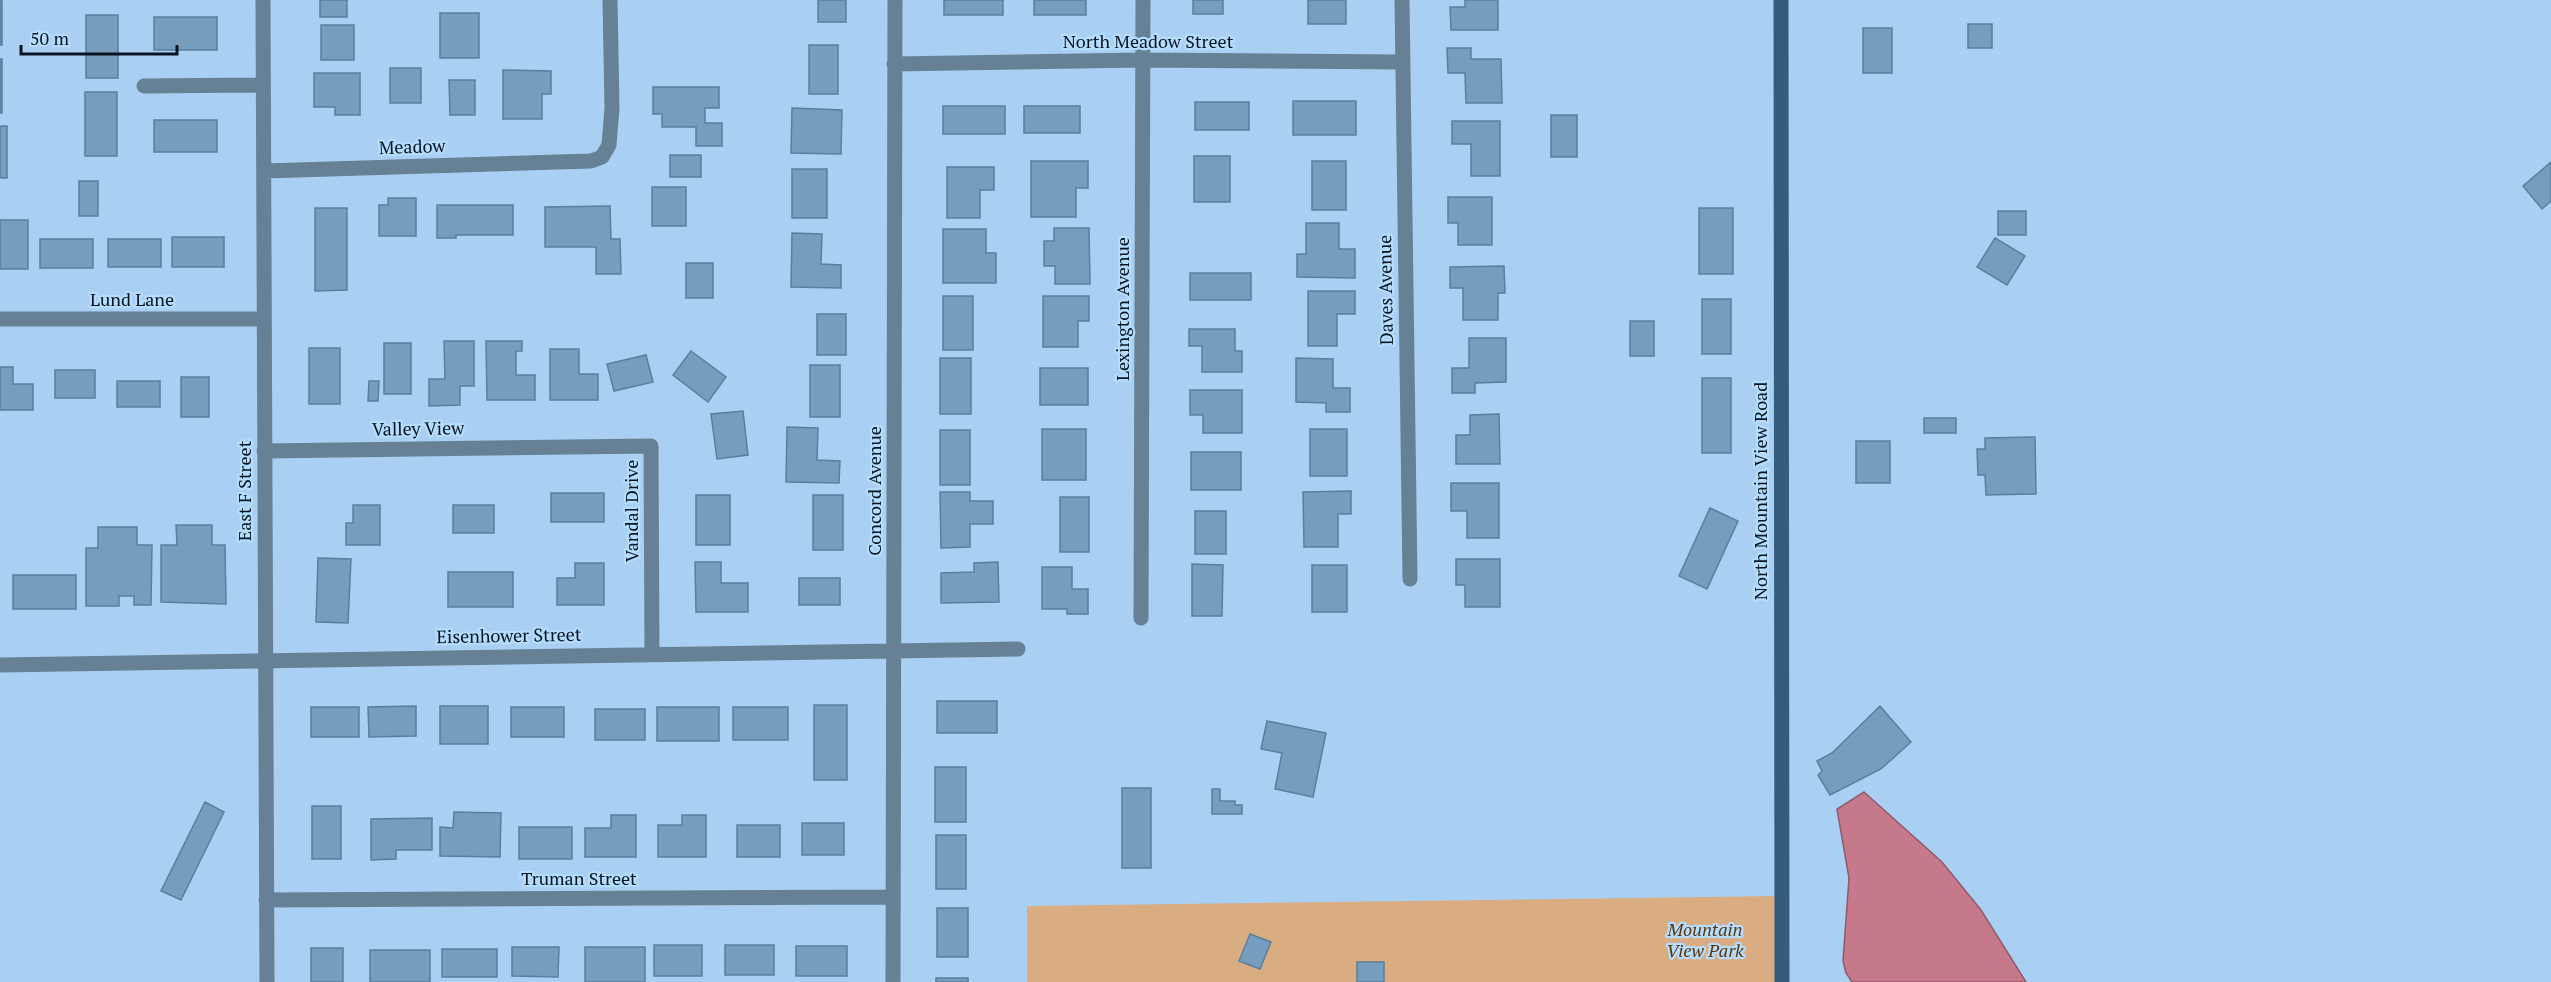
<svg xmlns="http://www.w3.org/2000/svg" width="2551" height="982" viewBox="0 0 2551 982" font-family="'PT Serif',serif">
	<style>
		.green { fill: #daac82 }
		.water { fill: #c7798c; stroke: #8d5b6c; stroke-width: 1.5 }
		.building { fill: #779dbd; stroke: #5a7f9e; stroke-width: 1.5 }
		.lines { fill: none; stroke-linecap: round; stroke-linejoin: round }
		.street { stroke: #668096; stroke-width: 15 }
		.secondary { stroke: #355c7b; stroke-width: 15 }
		.labels { text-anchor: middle; stroke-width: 4.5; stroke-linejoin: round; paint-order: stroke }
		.street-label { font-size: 18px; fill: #061420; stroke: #b5ddff }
		.park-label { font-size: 18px; font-style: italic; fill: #5b3508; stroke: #b5ddff }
	</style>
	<rect width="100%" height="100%" fill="#a9d0f2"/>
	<path class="green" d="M1782 896V982H1027V906Z"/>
	<path class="water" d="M1864 792 1942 862 1981 910 2026 982H1852L1846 973 1843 961 1849 878 1837 809Z"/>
	<path class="building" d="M0 0H2V45H0Z
		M320 0H347V17H320Z
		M818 0H846V22H818Z
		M944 0H1003V15H944Z
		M1034 0H1086V15H1034Z
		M1193 0H1223V14H1193Z
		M1308 0H1346V24H1308Z
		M1465 0H1498V30H1451L1450 7H1465Z
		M440 13H479V58H440Z
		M86 15H118V78H86Z
		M154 17H217V50H154Z
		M1968 24H1992V48H1968Z
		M321 25H354V60H321Z
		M1863 28H1892V73H1863Z
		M809 45H838V94H809Z
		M1447 48H1471V59H1501L1502 103H1466L1465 73H1448Z
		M0 59H2V113H0Z
		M390 68H421V103H390Z
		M503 70 551 71V94H542V119H503Z
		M314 73H360V115H335V107H314Z
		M449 80H475V115H450Z
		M653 87H719V108H705V123H722V146H696V127H662V114H653Z
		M85 92H117V156H85Z
		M1293 101H1356V135H1293Z
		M1195 102H1249V130H1195Z
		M943 106H1005V134H943Z
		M1024 106H1080V133H1024Z
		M792 108 842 110 841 154 791 153Z
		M1551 115H1577V157H1551Z
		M154 120H217V152H154Z
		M1452 121H1500V176H1471V144H1452Z
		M0 126H7V178H0Z
		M670 155H701V177H670Z
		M1194 156H1230V202H1194Z
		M1031 161H1088V188H1076V217H1031Z
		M1312 161H1346V210H1312Z
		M2551 162V201L2542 209 2523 186Z
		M947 167H994V190H980V218H947Z
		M792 169H827V218H792Z
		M79 181H98V216H79Z
		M652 187H686V226H652Z
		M1448 197H1492V245H1458V223H1448Z
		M388 198H416V236H379V205H388Z
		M437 205H513V235H456V238H437Z
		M610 206 611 239H620L621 274H596V247H545V207Z
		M315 208H347V290L315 291Z
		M1699 208H1733V274H1699Z
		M1998 211H2026V235H1998Z
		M0 220H28V269H0Z
		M1306 223H1339V249H1355V278L1297 277V254H1306Z
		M1054 228H1089L1090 284H1055V266H1044V241H1054Z
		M943 229H986V253H996V283H943Z
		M792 233 822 234 821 264 841 265V288L791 287Z
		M172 237H224V267H172Z
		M1995 238 2025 256 2007 285 1977 267Z
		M40 239H93V268H40Z
		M108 239H161V267H108Z
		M686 263H713V298H686Z
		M1504 266 1505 293H1498V320H1463V288H1450V267Z
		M1190 273H1251V300H1190Z
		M1308 291H1355V314H1337V346H1308Z
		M943 296H973V350H943Z
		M1043 296H1089V321H1078V347H1043Z
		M1702 299H1731V354H1702Z
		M817 314H846V355H817Z
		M1630 321H1654V356H1630Z
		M1189 329H1235V351H1242V372H1202V346H1189Z
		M1469 338H1506V382L1475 383V393H1452V368H1469Z
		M444 341H474V386H460V405L429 406V379H445Z
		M486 341H522V351H516V375H535V400H487Z
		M384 343H411V394H384Z
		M309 348H340V404H309Z
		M550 349H579V374H598V400H550Z
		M691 351 726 377 708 402 673 375Z
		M646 355 653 382 614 391 607 364Z
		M940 358H971V414H940Z
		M1296 358 1333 359V388H1350V412H1326V403L1296 402Z
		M810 365H840V417H810Z
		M0 367H13V384H33V410H0Z
		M1040 368H1088V405H1040Z
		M55 370H95V398H55Z
		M181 377H209V417H181Z
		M1702 378H1731V453H1702Z
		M117 381H160V407H117Z
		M369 381H379L378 401H368Z
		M1190 390H1242V433H1203V415H1190Z
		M743 411 748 455 717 459 711 414Z
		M1499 414 1500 464H1456V435H1470V415Z
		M1924 418H1956V433H1924Z
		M787 427 818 428 817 460 840 461 839 483 786 482Z
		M1042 429H1086V480H1042Z
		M1310 429H1347V476H1310Z
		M940 430H970V485H940Z
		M2035 437 2036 494 1986 495 1985 475H1978L1977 449H1985V438Z
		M1856 441H1890V483H1856Z
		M1191 452H1241V490H1191Z
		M1451 483H1499V538H1467V511H1451Z
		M1351 491V514H1338V547H1304L1303 492Z
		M940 492H970V501H993V524H970V547L941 548Z
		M551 493H604V522H551Z
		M696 495H730V545H696Z
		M813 495H843V550H813Z
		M1060 497H1089V552H1060Z
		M353 505H380V545H346V523H353Z
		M453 505H494V533H453Z
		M1710 508 1738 521 1707 589 1679 576Z
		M1195 511H1226V554H1195Z
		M176 525H212V545H225L226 604 161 602V545H177Z
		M98 527H137V545H152L151 605H134V596H119V606H86V548H98Z
		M318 558 351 559 348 623 316 622Z
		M1456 559H1500V607H1465V585H1456Z
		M695 562H721V583H748V612H696Z
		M998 562 999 602 941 603V573L974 572V563Z
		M575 563H604V605H557V578H575Z
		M1192 564 1223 565 1222 616H1192Z
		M1312 565H1347V612H1312Z
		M1042 567H1072V589H1088V614H1067V609H1042Z
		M448 572H513V607H448Z
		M13 575H76V609H13Z
		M799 578H840V605H799Z
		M937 701H997V733H937Z
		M814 705H847V780H814Z
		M416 706V736L369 737 368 707Z
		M440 706H488V744H440Z
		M1880 706 1911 742 1881 769 1830 795 1818 775 1822 771 1817 761 1832 753Z
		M311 707H359V737H311Z
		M511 707H564V737H511Z
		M657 707H719V741H657Z
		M733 707H788V740H733Z
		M595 709H645V740H595Z
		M1267 721 1326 733 1313 797 1275 789 1282 753 1261 749Z
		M935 767H966V822H935Z
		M1122 788H1151V868H1122Z
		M1212 789H1220V801H1235V805H1242V814H1212Z
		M205 802 224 812 181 900 161 891Z
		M312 806H341V859H312Z
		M454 812 501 813 500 857 440 856V827L453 828Z
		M611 815H636V857H585V828H611Z
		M682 815H706V857H658V825H682Z
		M432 818V850H396V859L371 860V819Z
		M802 823H844V855H802Z
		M737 825H780V857H737Z
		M519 827H572V859H519Z
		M936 835H966V889H936Z
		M937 908H968V957H937Z
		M1250 934 1271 942 1260 969 1239 961Z
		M654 945H702V976H654Z
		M725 945H774V975H725Z
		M796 946H847V976H796Z
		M512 947H559L558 977 512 976Z
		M585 947H645V982H585Z
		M311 948H343V982H311Z
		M442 949H497V977H442Z
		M370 950H430V982H370Z
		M1357 962H1384V982H1357Z
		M936 978H968V982H936Z"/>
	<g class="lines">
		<path class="street" d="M263 0 267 982
			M1402 0 1410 579
			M894 64 1142 60 1402 62
			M144 86 263 85
			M264 171 591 161 602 157 609 145 612 108 610 0
			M0 319H264
			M264 451 651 446 652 654
			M1141 618 1143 0
			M0 665 1018 649
			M266 900 892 897
			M893 982 895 0"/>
		<path class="secondary" d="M1781 0 1782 982"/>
	</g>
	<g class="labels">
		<g class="street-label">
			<text x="1148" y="48">North Meadow Street</text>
			<text transform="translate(412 147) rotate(-2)" y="6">Meadow</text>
			<text transform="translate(1386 290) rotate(-91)" y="6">Daves Avenue</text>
			<text x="132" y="306">Lund Lane</text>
			<text transform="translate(1123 309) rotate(-90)" y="6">Lexington Avenue</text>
			<text transform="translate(418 429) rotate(-1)" y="6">Valley View</text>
			<text transform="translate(245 491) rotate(-90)" y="6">East F Street</text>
			<text transform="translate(875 491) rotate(-90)" y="6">Concord Avenue</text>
			<text transform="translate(1761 491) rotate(-90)" y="6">North Mountain View Road</text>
			<text transform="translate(632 511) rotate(-90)" y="6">Vandal Drive</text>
			<text transform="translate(509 636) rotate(-1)" y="6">Eisenhower Street</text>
			<text x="579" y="885">Truman Street</text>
		</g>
		<g class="park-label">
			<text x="1705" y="936">Mountain<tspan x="1705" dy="21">View Park</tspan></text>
		</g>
	</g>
	<path d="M21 45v9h156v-9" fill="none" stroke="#061420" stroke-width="3"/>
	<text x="30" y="45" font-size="18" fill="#061420" stroke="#b5ddff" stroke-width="4.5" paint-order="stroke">50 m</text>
</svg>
